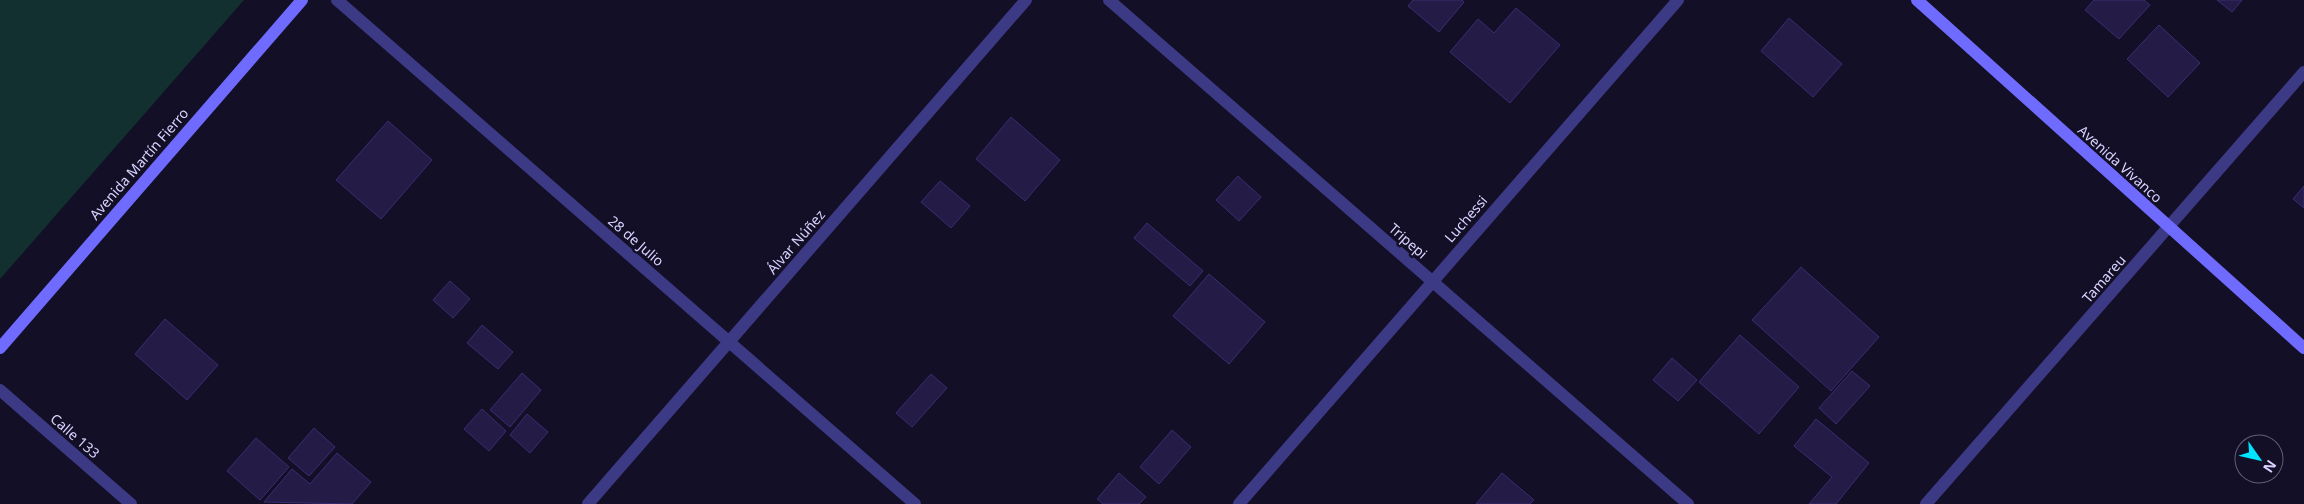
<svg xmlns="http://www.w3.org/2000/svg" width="2304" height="504" viewBox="0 0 2304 504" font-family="'Noto Sans',sans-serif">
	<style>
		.green { fill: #12302f }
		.building { fill: #241b47; stroke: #3b2d73 }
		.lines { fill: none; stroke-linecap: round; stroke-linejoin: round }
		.street { stroke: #3d3a85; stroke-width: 12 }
		.secondary { stroke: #6f6bff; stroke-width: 12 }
		.labels { text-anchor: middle; stroke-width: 5; stroke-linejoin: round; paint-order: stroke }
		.street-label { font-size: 14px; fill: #d9d4ff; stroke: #130f26 }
	</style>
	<rect width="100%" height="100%" fill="#130f26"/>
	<path class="green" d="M0 0H244L0 279Z"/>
	<path class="building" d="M1413 0H1462L1464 2 1439 32 1408 6Z
		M2094 0H2144L2150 5 2119 39 2085 10Z
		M2217 0H2242L2232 12Z
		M1516 8 1560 45 1510 103 1450 52 1478 19 1494 33Z
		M1789 18 1842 64 1813 97 1761 51Z
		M2159 25 2200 63 2168 97 2127 59Z
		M1011 117 1060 160 1025 201 976 159Z
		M388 121 432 160 381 219 336 180Z
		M1238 176 1261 197 1239 221 1216 200Z
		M940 181 970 206 951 228 921 202Z
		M2304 186V208L2293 199Z
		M1147 223 1203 271 1190 286 1134 238Z
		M1801 267 1879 337 1831 391 1752 320Z
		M1209 274 1265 322 1229 364 1173 316Z
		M450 281 470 299 453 318 433 300Z
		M165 319 218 365 187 400 135 354Z
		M482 325 513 352 498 369 467 343Z
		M1740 335 1799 387 1759 434 1699 382Z
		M1672 358 1697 380 1678 401 1653 380Z
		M1852 371 1870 386 1836 424 1819 408Z
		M522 373 541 390 510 427 490 410Z
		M931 374 947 388 912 427 896 413Z
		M482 409 506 431 489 451 464 429Z
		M527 414 548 432 530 453 510 435Z
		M1816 419 1869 463 1836 504H1809L1832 477 1794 446Z
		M314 428 335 447 309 476 288 458Z
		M1172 430 1191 447 1159 484 1140 467Z
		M256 438 289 467 260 500 227 471Z
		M337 453 371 482 352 504 264 502 292 469 310 484Z
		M1119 473 1146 497 1139 504H1103L1097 499Z
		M1502 473 1534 500 1530 504H1476Z"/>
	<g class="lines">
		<path class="street" d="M337 0 915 504
			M1109 0 1688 504
			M0 390 131 504
			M588 504 1026 0
			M1239 504 1678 0
			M1926 504 2304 72"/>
		<path class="secondary" d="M1917 0 2304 348
			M0 348 302 0"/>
	</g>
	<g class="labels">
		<g class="street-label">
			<text transform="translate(139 164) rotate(-49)" y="5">Avenida Martín Fierro</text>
			<text transform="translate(2120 164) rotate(42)" y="5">Avenida Vivanco</text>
			<text transform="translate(1466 219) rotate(-49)" y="5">Luchessi</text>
			<text transform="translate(636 241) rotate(41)" y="5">28 de Julio</text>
			<text transform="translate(1408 241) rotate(41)" y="5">Tripepi</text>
			<text transform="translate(796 242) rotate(-49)" y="5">Álvar Núñez</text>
			<text transform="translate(2104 279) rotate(-49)" y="5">Tamareu</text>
			<text transform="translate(75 436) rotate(41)" y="5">Calle 133</text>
		</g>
	</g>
	<g transform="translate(2259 459) rotate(124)"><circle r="24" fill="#130f26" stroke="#625e7d"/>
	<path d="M0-4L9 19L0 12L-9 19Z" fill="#00e5ff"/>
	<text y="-8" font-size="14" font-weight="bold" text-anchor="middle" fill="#d9d4ff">N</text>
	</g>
</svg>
